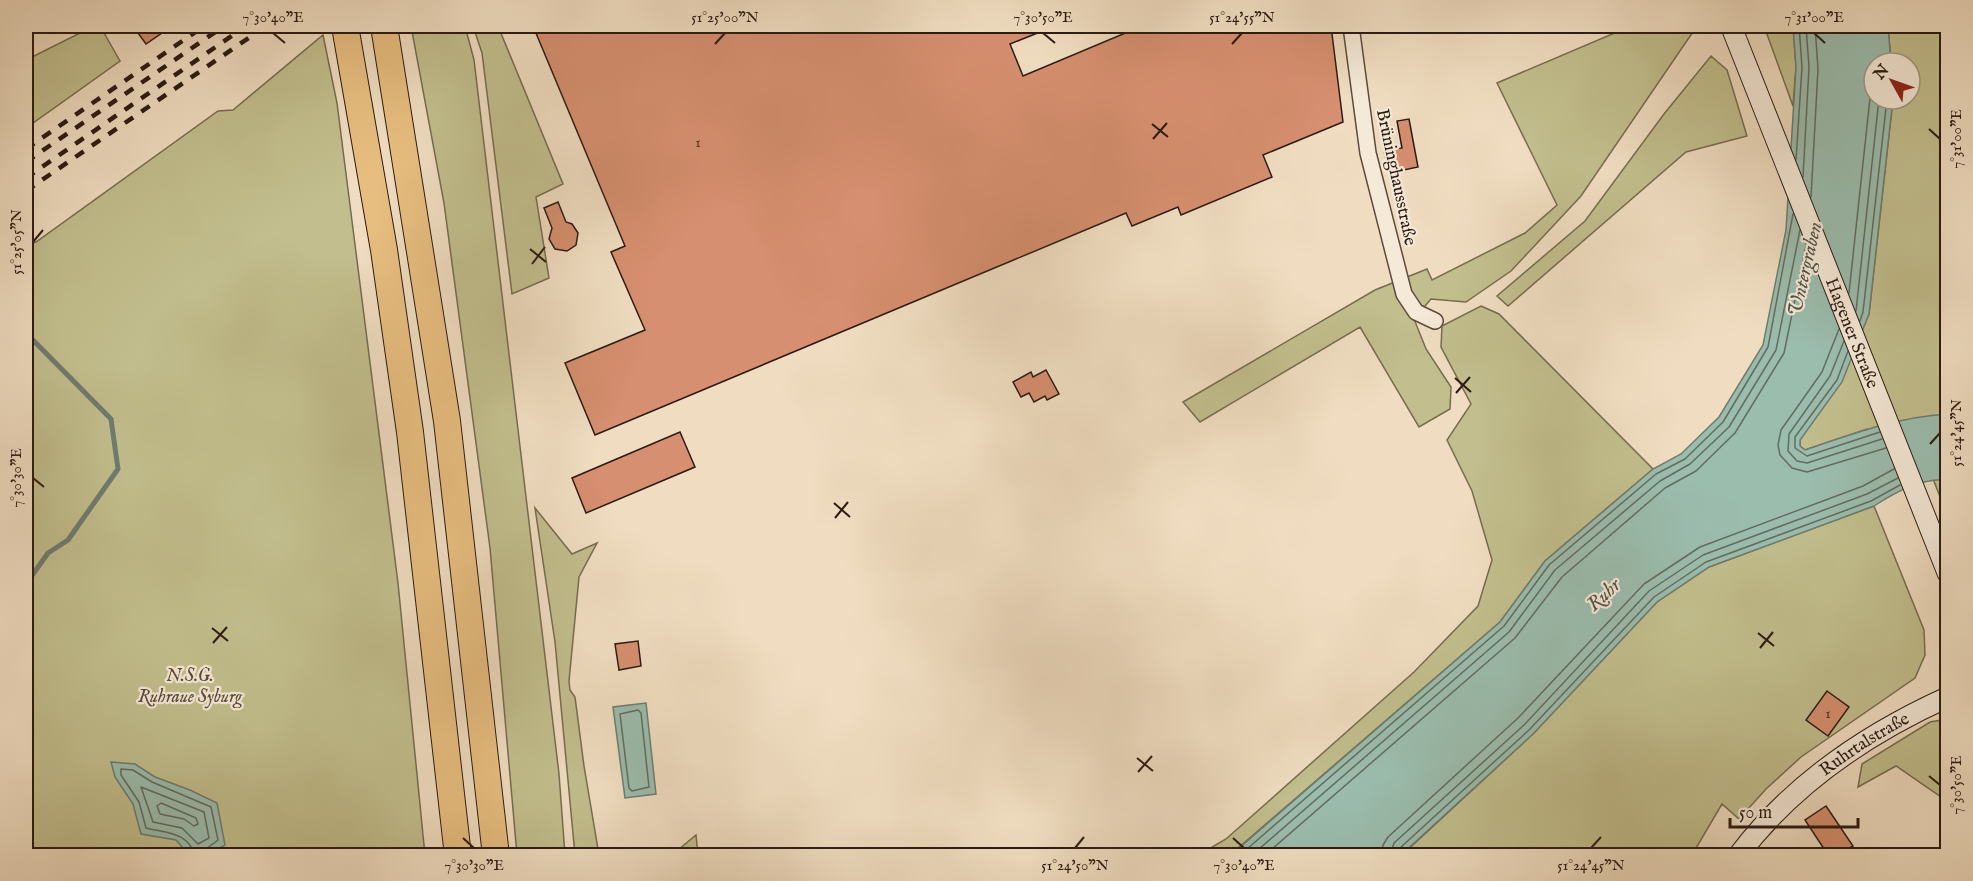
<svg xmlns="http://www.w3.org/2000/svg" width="1973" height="881" viewBox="0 0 1973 881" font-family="'IM FELL English',serif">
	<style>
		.green { fill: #c2be8d; stroke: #766c50; stroke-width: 1.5 }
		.water { fill: #9bbdae; stroke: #6e7c70; stroke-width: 1.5 }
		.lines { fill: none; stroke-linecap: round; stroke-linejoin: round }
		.shore { stroke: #636c60; stroke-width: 1.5 }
		.stream { stroke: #6e7c70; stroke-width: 5 }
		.building { fill: #d68f70; stroke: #2b1a13; stroke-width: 1.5 }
		.minor-casing { stroke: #5c4b3e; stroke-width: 18 }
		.secondary-casing { stroke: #2b1a13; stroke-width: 22 }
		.motorway-casing { stroke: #2b1a13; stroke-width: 28 }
		.minor { stroke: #f5e9d7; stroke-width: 15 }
		.secondary { stroke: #f5e9d7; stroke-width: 20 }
		.motorway { stroke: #e8be80; stroke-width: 26 }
		.rail { stroke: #2b1a13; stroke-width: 4.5; stroke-dasharray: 10 10; stroke-linecap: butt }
		.ticks { fill: none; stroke: #2b1a13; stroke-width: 2 }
		.labels { text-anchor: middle; stroke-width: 4.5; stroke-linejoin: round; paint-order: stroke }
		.number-label { font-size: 15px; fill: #56372a }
		.street-label { font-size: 18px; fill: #2b1a13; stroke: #f5e9d7 }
		.park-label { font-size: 18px; font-style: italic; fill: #584b38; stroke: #f5e9d7 }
		.water-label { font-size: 20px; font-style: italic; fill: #525349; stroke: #f5e9d7 }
		.neatline { fill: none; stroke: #2b1a13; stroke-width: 2 }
		.ticks-label { font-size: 15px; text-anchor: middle; fill: #2b1a13 }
	</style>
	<rect width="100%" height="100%" fill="#f0ddc1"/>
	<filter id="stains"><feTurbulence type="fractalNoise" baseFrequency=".00333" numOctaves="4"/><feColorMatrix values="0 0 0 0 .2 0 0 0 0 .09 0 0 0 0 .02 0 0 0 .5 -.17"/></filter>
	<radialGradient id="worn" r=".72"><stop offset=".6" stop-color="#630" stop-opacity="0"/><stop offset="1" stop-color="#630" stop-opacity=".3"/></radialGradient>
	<path class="green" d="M94 26H100L120 61 26 128V60Z
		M411 26H465L474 60 559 774 565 855H517L490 548 444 203Z
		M473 26H498L563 184 536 197 549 278 512 294 482 53Z
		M1631 26H1697L1581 196 1511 271 1466 302 1431 299 1414 319 1426 349 1451 387 1450 409 1419 427 1360 327 1200 422 1183 402 1375 290 1427 269 1432 280 1525 233 1557 205 1497 83Z
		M1764 26H1793L1796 67 1793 106Z
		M1888 26H1947V514L1933 479 1867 429 1805 450 1800 446V440L1869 314 1893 99H1910V63H1891Z
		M323 35 337 103 398 583 425 855 26 856V246L36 242 218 111 233 110Z
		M1711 56 1727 70 1747 136 1686 152 1508 306 1497 296 1585 221 1664 114Z
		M1481 306 1499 314 1653 469 1545 561 1500 622 1230 855 1197 856 1226 839 1414 672 1478 606 1492 560 1472 491 1447 440 1471 404 1441 347 1442 326Z
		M1874 506 1924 630 1925 655 1915 678 1801 757 1766 789 1739 819 1722 804 1692 855 1401 856 1533 734 1657 602 1709 567Z
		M535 508 572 554 597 543 579 577 569 681 570 690 575 697 584 766 599 855H575L555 642Z
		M1947 719V801L1896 766 1858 787 1862 764 1930 722Z
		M696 835 698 855H672Z"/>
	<path class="water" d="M1793 26H1888L1891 63H1874V99H1893L1869 314 1842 382 1800 440V446L1805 450C1852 434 1898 417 1947 414V480C1922 477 1895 492 1874 506L1709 567 1657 602 1533 734 1401 855 1230 856 1500 622 1545 561 1653 469 1681 454 1719 417 1763 345 1786 230 1796 67Z
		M646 703 656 794 625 798 613 707Z
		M111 762 135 764 155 777 190 790 217 803 225 845 207 855H189L176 840 141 834 133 804 115 777Z"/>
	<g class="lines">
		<path class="shore" d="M1796 160 1802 67 1799 26
			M1803 177 1809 67 1806 26
			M1811 197 1818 69 1815 26
			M1849 293 1870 98 1874 87
			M1856 311 1879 99
			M1860 321 1863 312 1887 99
			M1839 329 1822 372 1781 430 1778 445 1780 455 1792 468 1807 472 1886 448
			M1844 341 1830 376 1789 434 1788 451 1797 461 1807 463 1882 439
			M1848 351 1837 380 1795 437V448L1807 456 1880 432
			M638 710 641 713 649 787 632 791 629 788 620 714Z
			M141 787 204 812 209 838 198 844 182 828 153 822Z
			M161 803 196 818 198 824 194 826 184 819 160 814 157 806Z
			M194 856C191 832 164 833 146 828L139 802 121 775V769L133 770 152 782 211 807 218 840 206 849 205 856
			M1239 856 1504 626 1549 565 1656 474 1685 459 1723 422 1768 347 1793 214
			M1251 856 1509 632 1555 570 1660 481 1690 464 1729 427 1776 350 1800 230
			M1264 856 1515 638 1562 577 1665 488 1696 471 1735 433 1784 353 1806 246
			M1381 856 1383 845 1388 837 1518 718 1644 584 1700 547 1863 486 1894 469
			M1390 856 1394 843 1524 725 1649 591 1703 555 1867 494 1898 478
			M1398 856 1400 848 1529 730 1654 597 1706 562 1871 501 1900 485"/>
		<path class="stream" d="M26 333 111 419 118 469 68 540 48 553 26 584"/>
	</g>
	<path class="building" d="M149 26H172L146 44 138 33Z
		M533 26H1055L1010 44 1023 76 1142 26H1331L1343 122 1263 155 1272 177 1181 215 1178 207 1132 226 1126 213 595 435 565 363 645 330 611 252 625 246Z
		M1409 119 1418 167 1389 173 1384 151 1402 148 1397 121Z
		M558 202 566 222 572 224 578 233 576 245 567 251 555 249 549 239 552 228 544 208Z
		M1046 370 1059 394 1047 400 1045 396 1034 402 1029 393 1021 397 1013 382 1031 372 1033 377Z
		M680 432 695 467 586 513 572 478Z
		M638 641 641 666 619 670 615 644Z
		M1827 691 1849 707 1828 736 1806 720Z
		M1826 806 1853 846 1838 855H1828L1805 820Z"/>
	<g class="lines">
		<defs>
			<path id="minor" d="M1351 26 1368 153 1404 294 1416 312 1435 321"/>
			<g id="secondary">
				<path id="s1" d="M1731 26 1948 574"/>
				<path id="s2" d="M1738 856C1792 784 1866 734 1948 697"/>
			</g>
			<path id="motorway" d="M345 26 384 250 410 432 458 856
				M384 26 447 421 496 856"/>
		</defs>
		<use href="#minor" class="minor-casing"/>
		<use href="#secondary" class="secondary-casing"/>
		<use href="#motorway" class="motorway-casing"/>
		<use href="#minor" class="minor"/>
		<use href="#secondary" class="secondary"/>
		<use href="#motorway" class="motorway"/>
		<path class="rail" d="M26 149 204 26
			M26 162 224 26
			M26 178 246 26
			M26 191 266 26"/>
	</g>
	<path class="ticks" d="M273 33 285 43M1043 33 1055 43M1814 33 1825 43M715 44 725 33M1232 44 1242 33M1152 124 1168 137M1929 129 1940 139M1153 139 1167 123M33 242 43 230M530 249 546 262M532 264 545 247M1455 378 1471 392M1456 393 1470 377M1930 444 1940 433M33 478 44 487M834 503 850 517M835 518 848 502M212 628 228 641M1758 633 1774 646M213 643 227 627M1760 648 1773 632M1137 758 1153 771M1138 772 1152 756M1929 776 1940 785M463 838 474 848M1233 838 1244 848M1075 848 1084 837M1591 848 1601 837"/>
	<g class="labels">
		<g class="number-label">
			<text x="698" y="147">1</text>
			<text x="1828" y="718">1</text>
		</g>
		<g class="street-label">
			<text transform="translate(1397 177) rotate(78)" y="6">Brüninghausstraße</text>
			<text dy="6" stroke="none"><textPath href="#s1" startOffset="330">Hagener Straße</textPath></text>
			<text dy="6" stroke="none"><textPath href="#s2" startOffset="170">Ruhrtalstraße</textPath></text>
		</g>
		<g class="park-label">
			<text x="190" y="681">N.S.G.<tspan x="190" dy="21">Ruhraue Syburg</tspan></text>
		</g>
		<g class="water-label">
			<text transform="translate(1804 269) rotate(-77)" y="7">Untergraben</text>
			<text transform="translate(1603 594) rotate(-43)" y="7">Ruhr</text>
		</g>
	</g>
	<rect width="1973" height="881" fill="none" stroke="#f0ddc1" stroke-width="66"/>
	<g transform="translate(1892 81) rotate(310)"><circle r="28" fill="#f5e9d7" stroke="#a49689" stroke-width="1.5"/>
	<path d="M0-4.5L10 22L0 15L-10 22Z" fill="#8f2418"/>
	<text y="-9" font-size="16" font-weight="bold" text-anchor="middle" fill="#2b1a13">N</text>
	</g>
	<path d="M1730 818v9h128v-9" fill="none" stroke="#2b1a13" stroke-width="3"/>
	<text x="1739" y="818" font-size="18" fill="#2b1a13" stroke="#f5e9d7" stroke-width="4.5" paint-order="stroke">50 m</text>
	<rect x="33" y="33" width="1907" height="815" class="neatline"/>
	<g class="ticks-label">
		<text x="273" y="22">7°30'40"E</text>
		<text x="725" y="22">51°25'00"N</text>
		<text x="1043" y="22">7°30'50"E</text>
		<text x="1242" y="22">51°24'55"N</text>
		<text x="1814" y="22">7°31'00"E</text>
		<text transform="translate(1956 139) rotate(-90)" y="5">7°31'00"E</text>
		<text transform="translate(16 242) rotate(-90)" y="5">51°25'05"N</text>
		<text transform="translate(1956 433) rotate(-90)" y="5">51°24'45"N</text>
		<text transform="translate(16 478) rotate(-90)" y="5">7°30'30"E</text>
		<text transform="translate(1956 785) rotate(-90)" y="5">7°30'50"E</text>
		<text x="474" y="870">7°30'30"E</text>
		<text x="1075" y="870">51°24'50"N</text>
		<text x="1244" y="870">7°30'40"E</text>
		<text x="1591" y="870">51°24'45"N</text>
	</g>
	<rect width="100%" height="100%" filter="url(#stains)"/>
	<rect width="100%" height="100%" fill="url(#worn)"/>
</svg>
